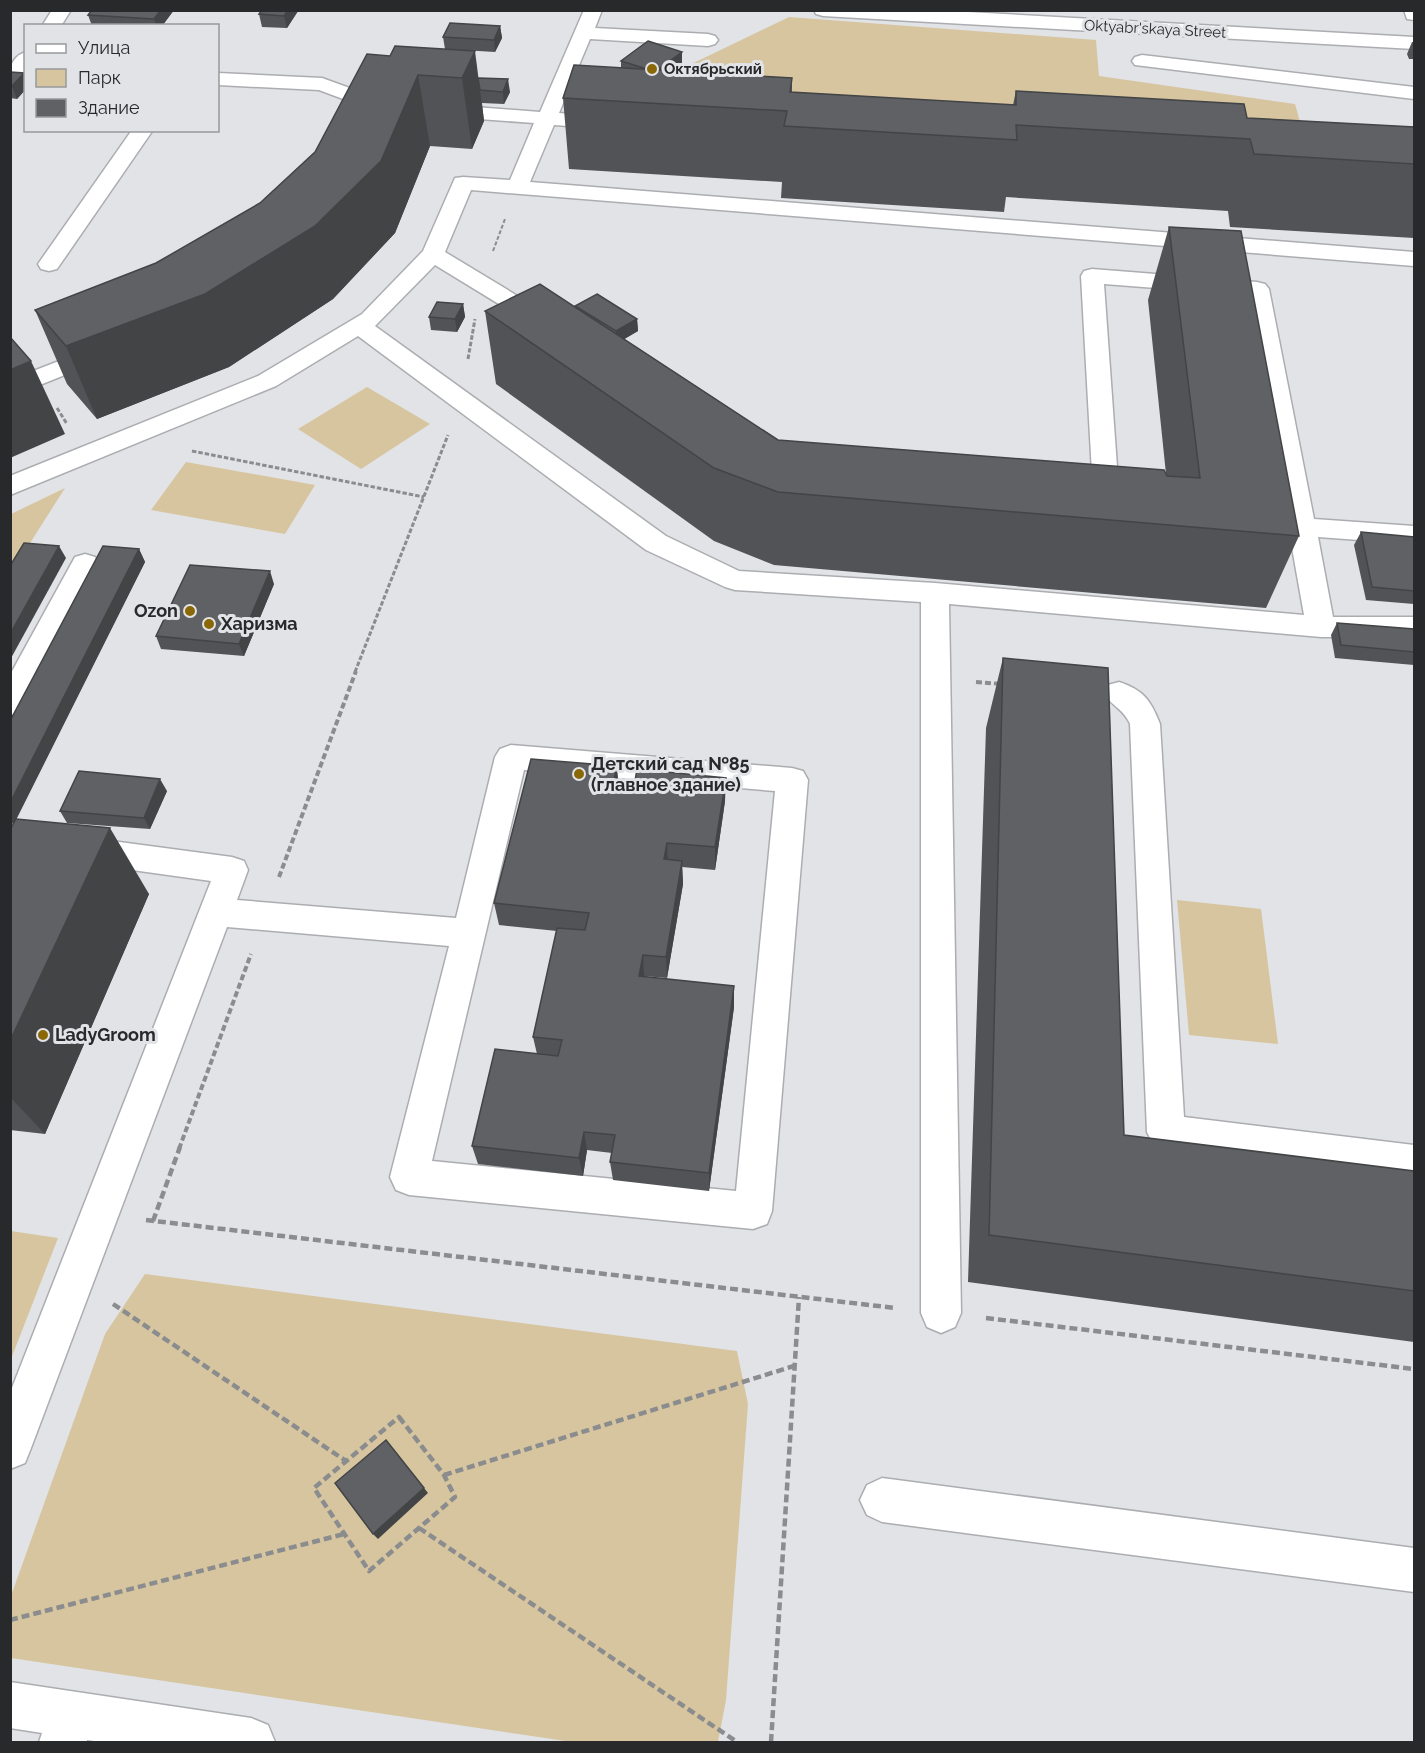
<svg xmlns="http://www.w3.org/2000/svg" width="1425" height="1753" font-family="Raleway,sans-serif">
  <style>
    .green { fill: #d7c5a0 }
    .lines { fill: none; stroke-linecap: round; stroke-linejoin: round }
    .minor-casing { stroke: #acadb1; stroke-width: 3 }
    .path-far3 { stroke: #8a8c8e; stroke-width: 2; stroke-dasharray: 4 2; stroke-linecap: butt }
    .path-far2 { stroke: #8a8c8e; stroke-width: 3; stroke-dasharray: 4.5 2; stroke-linecap: butt }
    .path-far1 { stroke: #8a8c8e; stroke-width: 4; stroke-dasharray: 6 3; stroke-linecap: butt }
    .path { stroke: #8a8c8e; stroke-width: 4.5; stroke-dasharray: 8 4; stroke-linecap: butt }
    .minor { fill: #fff; fill-rule: evenodd }
    .wall { fill: #525356 }
    .shaded-wall { fill: #424446 }
    .building { fill: #5f6164; stroke: #424446; stroke-width: 1.5 }
    .poi-dot { fill: #8b6807; stroke: #e1e3e7; stroke-width: 2 }
    .labels { text-anchor: middle; stroke-width: 6; stroke-linejoin: round; paint-order: stroke }
    .far-street-label { font-size: 15px; fill: #28292a; stroke: #e1e3e7 }
    .far-poi-label { font-size: 15px; font-weight: bold; fill: #28292a; stroke: #e1e3e7; text-anchor: start }
    .poi-label { font-size: 18px; font-weight: bold; fill: #28292a; stroke: #e1e3e7; text-anchor: start }
  </style>
  <rect width="100%" height="100%" fill="#e1e3e7"/>
  <g class="green">
    <path d="M789,17l307,23 3,36 196,28 16,56 -737,-46 103,-43z"/>
    <path d="M367,387l63,37 -69,45 -63,-40z"/>
    <path d="M186,462l129,23 -30,49 -134,-24z"/>
    <path d="M65,488l-54,85v-59z"/>
    <path d="M1177,900l84,9 17,135 -89,-9z"/>
    <path d="M11,1231l47,7 -47,121 -1,-128z"/>
    <path d="M145,1274l592,77 11,53 -22,296 -8,42h-146l-561,-84 1,-65 93,-259z"/>
  </g>
  <g class="lines">
    <g class="minor-casing">
      <g id="minor">
        <path d="M52,10h19l-10,16h-19z"/>
        <path d="M584,10h18l-7,18 113,6 7,2 3,4 -3,4 -7,2 -118,-7 -31,74 51,4 7,2 3,4 -3,4 -7,2 -56,-4 -24,57 884,70v14l-943,-76 -26,62 109,66 4,5 -4,5 -8,2 -8,-2 -103,-63 -60,61 291,210 73,35 196,12 369,32 -57,-320 -143,-11 16,225 -4,6 -9,3 -9,-3 -4,-6 -13,-233 3,-5 8,-2 165,13 8,2 4,5 45,230 100,7v18l-96,-7 15,80h81v20h-93l-372,-33 12,709 -6,14 -14,6 -14,-6 -6,-14v-711l-186,-12 -10,-3 -79,-37 -288,-214 -82,50 -266,109v-19l248,-100 104,-62 61,-63 32,-73 8,-1 47,3 24,-57 -97,-7 -7,-2 -3,-4 3,-4 7,-2 103,8z"/>
        <path d="M814,10h118l482,27v12l-591,-33 -7,-2z"/>
        <path d="M1404,10h10v10l-7,-1z"/>
        <path d="M26,52v24l-16,-2c0,-10 5,-19 16,-22z"/>
        <path d="M1142,55l272,32v12l-279,-34 -3,-4 3,-4z"/>
        <path d="M218,73l104,5 58,21 16,3 3,4 -3,4 -7,2 -19,-3 -51,-19 -101,-5z"/>
        <path d="M132,130h21l-96,139 -8,2 -8,-2 -3,-5z"/>
        <path d="M103,344l9,2 3,5 -3,5 -102,41v-17z"/>
        <path d="M85,554l10,3 4,7 -78,148 -11,3v-40l65,-118z"/>
        <path d="M1119,682c25,8 32,19 41,42l24,393 230,28v36l-248,-32 -13,-5 -6,-12 -17,-408c-6,-15 -19,-18 -26,-31l4,-8z"/>
        <path d="M511,745l281,23 11,3 5,9 -36,431 -5,13 -14,5 -344,-34 -13,-5 -6,-13 59,-231 -222,-19 -196,521 -6,15 -15,6v-76l201,-512 -129,-18 -12,-4 -4,-9 4,-9 12,-4 150,20 12,4 4,9 -11,30 219,18 39,-161 5,-8zM524,770l251,21 -39,400 -304,-30z"/>
        <path d="M882,1478l532,70v44l-532,-70 -15,-7 -7,-15 7,-15z"/>
        <path d="M10,1682l241,36 17,7 7,17h-174l-14,-2v2h-48l3,-9 -32,-5z"/>
      </g>
    </g>
    <path class="path-far3" d="M493,251l12,-32"/>
    <g class="path-far2">
      <path d="M468,359l7,-40"/>
      <path d="M57,408l10,16"/>
      <path d="M192,451l232,46"/>
      <path d="M355,672l93,-237"/>
    </g>
    <g class="path-far1">
      <path d="M976,682l26,2"/>
      <path d="M279,877l77,-206"/>
      <path d="M179,1149l72,-195"/>
    </g>
    <g class="path">
      <path d="M146,1220l749,88"/>
      <path d="M153,1221l27,-74"/>
      <path d="M113,1304l233,157"/>
      <path d="M986,1318l428,51"/>
      <path d="M399,1417l45,58 11,22 -86,74 -55,-83z"/>
      <path d="M444,1475l350,-109"/>
      <path d="M419,1528l318,214"/>
      <path d="M10,1620l334,-86"/>
      <path d="M771,1742l28,-445"/>
    </g>
    <use href="#minor" class="minor"/>
  </g>
  <g class="wall">
    <path d="M174,10l-12,16h-70l-4,-11z"/>
    <path d="M298,11l-11,17 -25,-1 -3,-13z"/>
    <path d="M500,26l2,12 -7,14 -50,-3 -2,-12z"/>
    <path d="M1412,42h2v17h-5l-2,-5z"/>
    <path d="M682,52v12l-9,7 119,7v14l221,13 3,-14 231,27 167,9v111l-184,-11 -2,-16 -222,-14 -2,15 -223,-14 1,-16 -213,-13 -6,-71 58,-30v-7z"/>
    <path d="M367,54l111,24 32,14 -6,12 -22,-1 2,18 -12,28 -42,-3 -35,87 -62,66 -104,68 -132,52 -30,-35 -32,-74 121,-47 104,-60 55,-51z"/>
    <path d="M10,72l14,1 2,4v12l-9,10 -7,-1z"/>
    <path d="M1169,227l130,309 -33,72 -492,-43 -60,-24 -218,-157 -11,-73 90,-3v-2l62,13 1,12 -14,8 154,101 388,34 -18,-174z"/>
    <path d="M463,304l2,13 -8,15 -26,-2 -2,-13z"/>
    <path d="M1361,532l53,5v67l-48,-4 -12,-55z"/>
    <path d="M139,549l6,13 -129,257 133,75 -104,240 -35,-4v-300l4,-6 -4,-1v-102z"/>
    <path d="M274,584l-30,72 -83,-7 -5,-13z"/>
    <path d="M1337,623l77,6v36l-79,-7 -4,-23z"/>
    <path d="M1003,658l121,477 290,36v171l-446,-60 18,-554z"/>
    <path d="M619,786l106,15 -10,69 -33,-3 1,17 -16,94 -23,-2v1l90,9v21l-25,184 -96,-11 -3,-18 2,-9 -25,-3 -4,26 -105,-12 -6,-18 65,-92 -4,-17 24,-106 -58,-6 -5,-22z"/>
    <path d="M167,791l-17,38 -83,-6 -7,-12z"/>
  </g>
  <g class="shaded-wall">
    <path d="M161,10h13l-12,16h-6l-2,-7z"/>
    <path d="M288,10h10v1l-11,17 -3,-12z"/>
    <path d="M500,26l2,12 -7,14 -1,-12z"/>
    <path d="M475,51l9,70 -12,28 -10,-71z"/>
    <path d="M682,52v12l-27,20v-12z"/>
    <path d="M24,73l2,4v12l-9,10 -5,-13z"/>
    <path d="M418,75l12,71 -35,87 -62,66 -104,68 -132,52 -31,-73 139,-52z"/>
    <path d="M508,79l2,13 -6,12 -1,-12z"/>
    <path d="M463,304l2,13 -8,15 -2,-13z"/>
    <path d="M637,319l1,12 -22,13v-13z"/>
    <path d="M31,361l34,73 -55,24v-88z"/>
    <path d="M59,546l7,12 -56,102v-26z"/>
    <path d="M139,549l6,13 -131,262 -4,-5v-16z"/>
    <path d="M270,571l4,13 -30,72 -5,-12z"/>
    <path d="M617,766l2,24 -6,-5z"/>
    <path d="M726,778l-1,23 -10,69v-23z"/>
    <path d="M160,779l7,12 -17,38 -6,-11z"/>
    <path d="M110,828l39,66 -104,240 -35,-37v-56z"/>
    <path d="M667,843l1,22 -4,-6z"/>
    <path d="M682,861l1,23 -16,94 -1,-21z"/>
    <path d="M643,955l1,21 -3,21 -2,-21z"/>
    <path d="M734,986v21l-25,184v-18z"/>
    <path d="M584,1132l3,18 -4,26 -4,-18z"/>
    <path d="M386,1440l42,53 -50,46 -5,-5z"/>
  </g>
  <g class="building">
    <path d="M92,10h69l-7,9 -66,-4z"/>
    <path d="M262,10h26l-4,6 -25,-2z"/>
    <path d="M450,23l50,3 -6,14 -51,-3z"/>
    <path d="M648,41l34,11 -25,18 -10,-1 -26,-8z"/>
    <path d="M395,46l80,5 -13,27 -44,-3 -37,86 -66,65 -110,68 -139,52 -31,-36 121,-47 104,-60 55,-51 52,-98 23,2z"/>
    <path d="M574,65l218,13 -2,14 226,13v-14l228,13 3,14 167,9v37l-160,-10 -4,-15 -234,-14 1,15 -233,-14 3,-15 -224,-13z"/>
    <path d="M10,72l14,1 -12,13h-2z"/>
    <path d="M478,78l30,1 -5,13 -23,-2z"/>
    <path d="M1169,227l72,4 58,305 -521,-44 -64,-24 -229,-157 55,-27 238,156 386,30 3,6 33,2z"/>
    <path d="M597,294l40,25 -21,12 -41,-25z"/>
    <path d="M437,302l26,2 -8,15 -26,-2z"/>
    <path d="M10,337l21,24 -21,9z"/>
    <path d="M1361,532l53,5v54l-42,-4z"/>
    <path d="M24,543l35,3 -49,88v-68z"/>
    <path d="M103,546l36,3 -129,254v-82z"/>
    <path d="M190,565l80,6 -31,73 -83,-8z"/>
    <path d="M1337,623l77,6v23l-73,-7z"/>
    <path d="M1003,658l105,10 16,467 290,36v120l-425,-56z"/>
    <path d="M531,759l86,7 -4,19 21,2 3,-18 89,9 -11,69 -48,-4 -3,16 18,2 -16,96 -23,-2 -4,21 95,10 -25,187 -99,-11 5,-27 -31,-3 -5,26 -107,-12 23,-97 63,7 4,-16 -29,-3 24,-109 28,2 4,-17 -95,-10z"/>
    <path d="M79,771l81,8 -16,39 -84,-7z"/>
    <path d="M16,819l94,9 -100,213v-211z"/>
    <path d="M386,1440l38,48 -51,46 -38,-51z"/>
  </g>
  <g class="poi-dot">
    <circle cx="652" cy="69" r="6"/>
    <circle cx="190" cy="611" r="6"/>
    <circle cx="209" cy="624" r="6"/>
    <circle cx="579" cy="774" r="6"/>
    <circle cx="43" cy="1035" r="6"/>
  </g>
  <g class="labels">
    <g class="far-street-label">
      <text transform="translate(1155 29) rotate(3)" y="5">Oktyabr'skaya Street</text>
    </g>
    <g class="far-poi-label">
      <text x="664" y="74">Октябрьский</text>
    </g>
    <g class="poi-label">
      <text x="178" y="617" text-anchor="end">Ozon</text>
      <text x="221" y="630">Харизма</text>
      <text x="591" y="770">Детский сад №85<tspan x="591" dy="21">(главное здание)</tspan></text>
      <text x="55" y="1041">LadyGroom</text>
    </g>
  </g>
  <rect width="1425" height="1753" fill="none" stroke="#28292a" stroke-width="24"/>
  <rect x="24" y="24" width="195" height="108" fill="#e1e3e7" stroke="#97999b" stroke-width="1.5"/>
  <rect x="36" y="44" width="30" height="9" fill="#ffffff" stroke="#97999b" stroke-width="1.5"/>
  <text x="78" y="54" font-size="18" fill="#28292a">Улица</text>
  <rect x="36" y="69" width="30" height="18" fill="#d7c5a0" stroke="#97999b" stroke-width="1.5"/>
  <text x="78" y="84" font-size="18" fill="#28292a">Парк</text>
  <rect x="36" y="99" width="30" height="18" fill="#5f6164" stroke="#97999b" stroke-width="1.5"/>
  <text x="78" y="114" font-size="18" fill="#28292a">Здание</text>
</svg>
